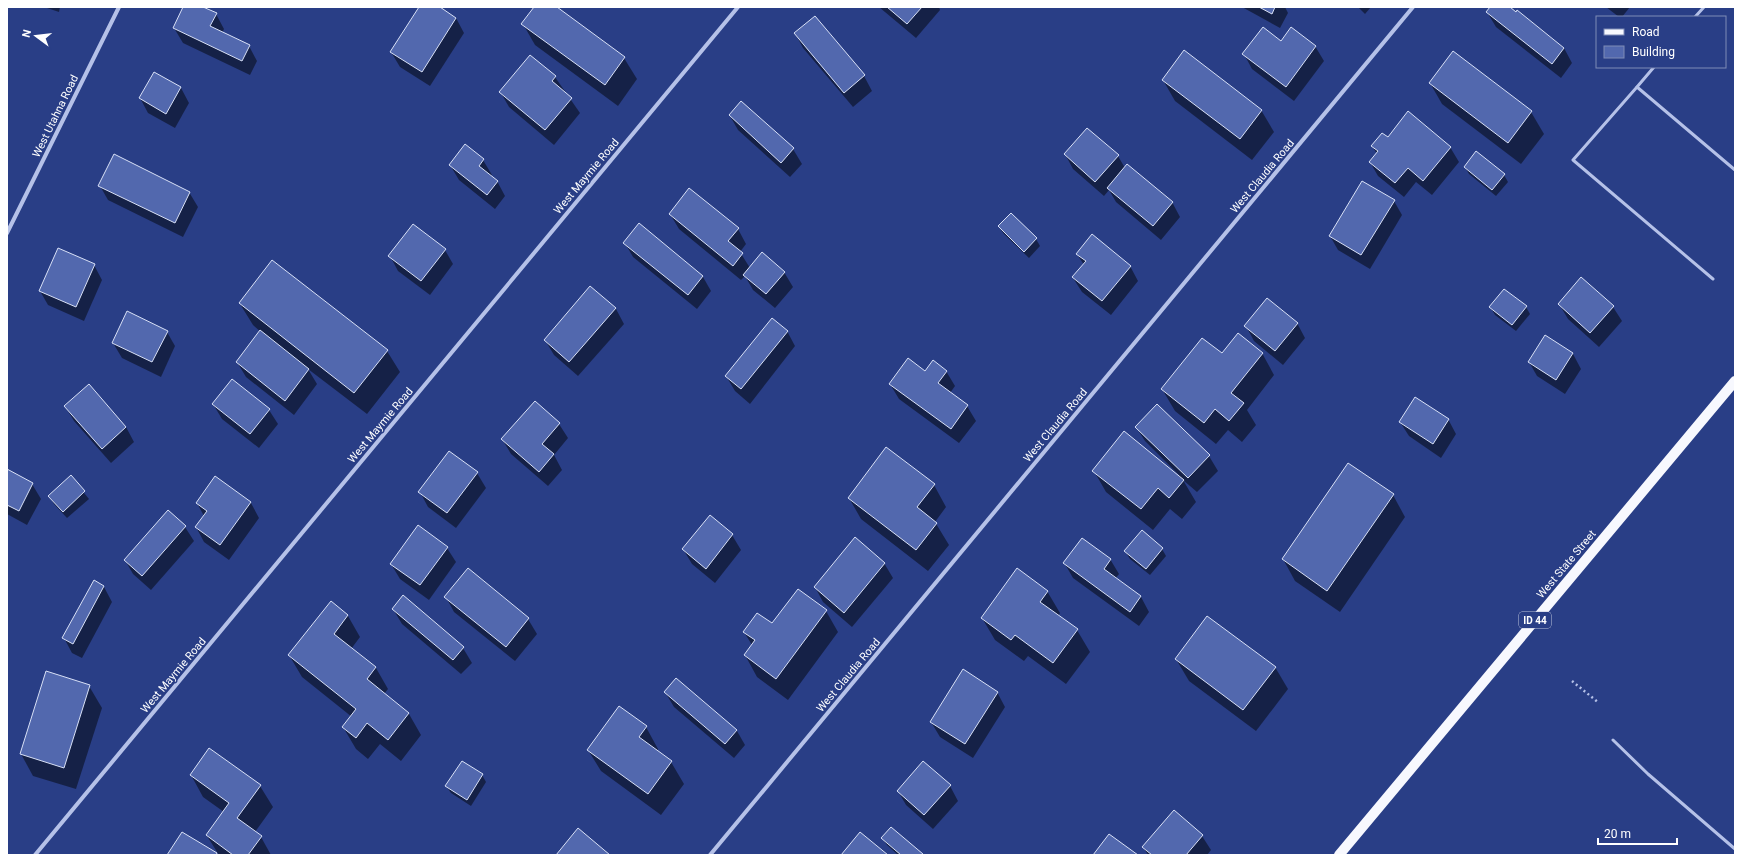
<svg xmlns="http://www.w3.org/2000/svg" width="1742" height="862" font-family="Roboto,sans-serif">
  <style>
    .shadow { fill: #0007 }
    .building { fill: #5268ae; stroke: #d8e0f6 }
    .lines { fill: none; stroke-linecap: round; stroke-linejoin: round }
    .path { stroke: #b5c1e8; stroke-width: 2.5; stroke-dasharray: 2 3; stroke-linecap: butt }
    .service { stroke: #b5c1e8; stroke-width: 3 }
    .minor { stroke: #b5c1e8; stroke-width: 4 }
    .primary { stroke: #f7f8fe; stroke-width: 10 }
    .labels { text-anchor: middle; stroke-width: 3; stroke-linejoin: round; paint-order: stroke }
    .shield { fill: #293e86; stroke: #bfc5db; stroke-width: 1 }
    .shield-label { font-size: 10px; font-weight: bold; fill: #fff }
    .street-label { font-size: 11px; fill: #fff; stroke: #293e86 }
  </style>
  <rect width="100%" height="100%" fill="#293e86"/>
  <g class="shadow">
    <path d="M44,7h16l-1,5z"/>
    <path d="M184,7h17l15,7 8,15 -2,4 27,13 8,15 -7,14 -67,-32 -9,-15z"/>
    <path d="M420,7h18l18,11 8,15 -34,53 -30,-19 -9,-15z"/>
    <path d="M535,7h20l69,51 13,21 -19,27 -83,-61 -12,-21z"/>
    <path d="M879,7h60l1,3 -24,28z"/>
    <path d="M1242,7h43l3,6 -8,15z"/>
    <path d="M1358,7h13l-6,7z"/>
    <path d="M1491,7h18l55,41 8,15 -11,15 -65,-51 -9,-15z"/>
    <path d="M1606,7h24l-8,10h-3z"/>
    <path d="M815,17l49,59 8,15 -19,16 -50,-59 -8,-15z"/>
    <path d="M1281,42l34,4 9,15 -30,40 -42,-32 -8,-15z"/>
    <path d="M154,73l27,15 8,15 -14,25 -27,-15 -8,-15z"/>
    <path d="M555,77l25,36 -26,32 -45,-38 -8,-14z"/>
    <path d="M1163,80l98,30 13,22 -22,28 -77,-59z"/>
    <path d="M1430,83l101,29 13,22 -23,30 -79,-60z"/>
    <path d="M741,103l52,46 9,15 -12,13 -52,-47 -8,-14z"/>
    <path d="M1388,139l62,8 9,15 -27,33 -16,-13 -12,15 -26,-21 -8,-14 7,-8 -5,-8z"/>
    <path d="M466,145l17,15 9,15 -2,1 7,5 8,15 -10,13 -36,-29 -9,-15z"/>
    <path d="M1065,154l53,2 7,12 47,34 8,15 -19,23 -45,-38 -7,-12 -5,6 -31,-27z"/>
    <path d="M1465,167l39,8 4,7 -12,14 -27,-22z"/>
    <path d="M100,186l89,6 9,15 -15,30 -75,-37z"/>
    <path d="M1394,201l8,14 -32,54 -32,-19 -8,-14z"/>
    <path d="M670,214l68,15 8,15 -6,8 10,16 34,4 9,15 -18,21 -22,-18 -8,-14 -4,4 -62,-51z"/>
    <path d="M639,225l64,52 8,14 -14,18 -64,-52 -8,-14z"/>
    <path d="M999,227l37,12 4,7 -11,12 -25,-24z"/>
    <path d="M445,250l8,14 -23,31 -32,-24 -8,-15z"/>
    <path d="M1077,254l53,12 8,15 -27,34 -29,-23 -9,-14 11,-13z"/>
    <path d="M94,265l8,15 -18,41 -36,-16 -8,-14z"/>
    <path d="M590,287l26,22 8,15 -46,52 -24,-21 -9,-15z"/>
    <path d="M240,304l147,47 13,21 -33,42 -59,-45 9,15 -23,31 -48,-38 -9,-15 24,-30 -8,-7z"/>
    <path d="M1559,304l54,3 9,14 -23,26 -31,-28z"/>
    <path d="M1526,307l4,7 -14,17 -21,-16 -4,-7z"/>
    <path d="M1297,323l8,15 -22,27 -29,-24 -8,-15z"/>
    <path d="M787,331l8,15 -45,58 -15,-13 -9,-15z"/>
    <path d="M167,332l8,14 -14,31 -39,-19 -9,-15z"/>
    <path d="M1545,336l28,18 8,15 -16,25 -28,-18 -8,-14z"/>
    <path d="M1262,353l12,22 -27,35 9,15 -14,17 -14,-12 -12,14 -41,-33 -13,-22 60,-34z"/>
    <path d="M946,371l9,15 -5,7 17,13 9,15 -17,22 -60,-44 -9,-15 36,-12z"/>
    <path d="M213,404l56,6 9,14 -19,24 -37,-29z"/>
    <path d="M1157,405l52,51 9,15 -21,21 -14,-12 13,22 -14,17 -12,-10 -17,21 -47,-38 -12,-21 84,5 1,-1 -34,-34 -9,-14z"/>
    <path d="M65,406l61,21 8,15 -23,21 -37,-42z"/>
    <path d="M1448,419l8,15 -15,24 -32,-22 -9,-14z"/>
    <path d="M559,424l9,14 -14,17 8,15 -14,16 -37,-32 -9,-15z"/>
    <path d="M7,471l25,13 9,15 -14,26 -20,-11z"/>
    <path d="M477,473l9,15 -30,40 -28,-21 -8,-15z"/>
    <path d="M71,477l18,22 -22,19 -13,-14 -4,-7z"/>
    <path d="M215,477l36,26 8,15 -30,42 -25,-18 -8,-15 8,-11 -7,-13z"/>
    <path d="M934,485l12,22 -11,15 14,23 -21,26 -67,-52 -12,-21z"/>
    <path d="M1393,495l12,22 -65,95 -45,-31 -12,-22z"/>
    <path d="M710,516l22,19 9,15 -26,33 -23,-19 -9,-15z"/>
    <path d="M185,527l9,14 -43,49 -18,-16 -8,-14z"/>
    <path d="M447,548l9,14 -27,38 -29,-21 -9,-15z"/>
    <path d="M1162,549l4,7 -16,19 -20,-16 -5,-8z"/>
    <path d="M1110,559l9,15 -4,5 26,18 8,15 -10,14 -66,-48 -8,-14z"/>
    <path d="M884,563l9,15 -41,49 -29,-25 -8,-15z"/>
    <path d="M468,570l60,49 9,15 -22,27 -61,-49 -8,-15z"/>
    <path d="M94,582l10,5 8,15 -30,56 -10,-5 -8,-15z"/>
    <path d="M1047,591l13,22 -2,3 19,14 13,22 -24,32 -38,-28 -4,5 -29,-21 -13,-22z"/>
    <path d="M331,602l17,14 12,21 -9,12 25,19 12,21 -4,5 25,20 12,21 -20,26 -21,-17 -12,15 -12,-10 -13,-22 9,-10 -50,-40 -13,-22z"/>
    <path d="M393,609l70,39 9,15 -11,11 -59,-50z"/>
    <path d="M826,611l12,21 -50,68 -31,-23 -12,-22 7,-10 -8,-13z"/>
    <path d="M1176,659l99,8 13,22 -32,42 -67,-50z"/>
    <path d="M676,679l61,52 8,14 -11,13 -60,-51 -9,-15z"/>
    <path d="M89,686l13,22 -26,81 -43,-13 -12,-22z"/>
    <path d="M997,692l8,15 -32,51 -33,-21 -9,-15z"/>
    <path d="M646,727l12,22 -1,2 14,11 13,22 -23,31 -60,-44 -13,-21z"/>
    <path d="M191,775l69,11 13,21 -18,25 6,5 10,18h-52l-12,-19 17,-24 -21,-15z"/>
    <path d="M482,775l4,7 -15,24 -20,-13 -5,-7z"/>
    <path d="M950,786l8,15 -25,28 -27,-24 -8,-14z"/>
    <path d="M891,828l31,27h-24l-11,-10 -5,-7z"/>
    <path d="M1202,836l9,14 -4,5h-59l-5,-8z"/>
  </g>
  <g class="building">
    <path d="M183,7h20l14,6 -7,13 40,19 -8,16 -69,-33z"/>
    <path d="M419,7h21l16,11 -34,54 -32,-20z"/>
    <path d="M534,7h23l68,50 -20,28 -84,-61z"/>
    <path d="M887,7h35l-15,17z"/>
    <path d="M1259,7h16l-3,7z"/>
    <path d="M1490,7h20l6,5 1,-2 47,38 -12,16 -66,-52z"/>
    <path d="M815,16l50,59 -21,18 -50,-60z"/>
    <path d="M1263,27l18,14 10,-14 25,19 -30,41 -44,-33z"/>
    <path d="M1184,50l78,60 -22,29 -78,-59z"/>
    <path d="M1453,51l79,60 -24,32 -79,-60z"/>
    <path d="M530,55l26,21 -4,5 20,17 -27,32 -46,-38z"/>
    <path d="M154,72l27,15 -15,27 -27,-16z"/>
    <path d="M741,101l53,47 -13,15 -52,-48z"/>
    <path d="M1408,111l43,36 -28,34 -15,-13 -13,15 -26,-21 9,-11 -7,-5 11,-13 6,4z"/>
    <path d="M1087,128l32,27 -24,27 -31,-28z"/>
    <path d="M465,144l19,15 -5,7 19,15 -11,14 -38,-30z"/>
    <path d="M1476,151l29,23 -13,16 -28,-23z"/>
    <path d="M114,154l76,38 -15,31 -77,-37z"/>
    <path d="M1127,164l46,38 -20,24 -46,-38z"/>
    <path d="M1362,181l33,19 -34,55 -32,-19z"/>
    <path d="M689,188l50,40 -11,13 15,12 -10,13 -64,-52z"/>
    <path d="M1011,213l26,25 -13,14 -26,-26z"/>
    <path d="M639,223l64,53 -15,19 -65,-52z"/>
    <path d="M413,224l33,25 -25,32 -33,-25z"/>
    <path d="M1092,234l39,32 -29,35 -30,-24 14,-16 -10,-7z"/>
    <path d="M58,248l37,16 -19,43 -37,-16z"/>
    <path d="M762,252l23,20 -19,22 -23,-19z"/>
    <path d="M272,260l116,90 -34,43 -115,-90z"/>
    <path d="M1581,277l33,29 -24,27 -32,-29z"/>
    <path d="M590,286l26,22 -47,54 -25,-22z"/>
    <path d="M1504,289l23,17 -15,19 -23,-18z"/>
    <path d="M1267,298l31,25 -23,28 -31,-25z"/>
    <path d="M127,311l41,20 -16,31 -40,-19z"/>
    <path d="M772,318l16,13 -47,58 -16,-13z"/>
    <path d="M260,330l49,39 -24,32 -49,-39z"/>
    <path d="M1238,333l25,20 -32,40 13,10 -15,18 -14,-12 -11,14 -43,-34 41,-51 20,15z"/>
    <path d="M1545,335l28,18 -17,27 -28,-18z"/>
    <path d="M908,358l17,13 8,-11 14,11 -9,12 30,22 -17,24 -62,-45z"/>
    <path d="M232,379l38,30 -20,25 -38,-30z"/>
    <path d="M89,384l37,43 -24,22 -38,-43z"/>
    <path d="M1415,397l34,22 -16,25 -34,-22z"/>
    <path d="M535,401l25,22 -18,21 12,10 -15,18 -38,-33z"/>
    <path d="M1157,404l53,51 -22,23 -53,-51z"/>
    <path d="M1124,431l60,49 -15,18 -11,-10 -17,21 -49,-38z"/>
    <path d="M886,447l49,37 -18,23 20,16 -21,27 -68,-52z"/>
    <path d="M449,451l29,21 -31,41 -29,-21z"/>
    <path d="M1348,463l46,31 -67,97 -45,-32z"/>
    <path d="M7,469l26,14 -14,28 -12,-6z"/>
    <path d="M71,475l14,16 -22,21 -15,-16z"/>
    <path d="M215,476l36,26 -31,43 -25,-18 12,-16 -11,-8z"/>
    <path d="M168,510l18,16 -44,50 -18,-16z"/>
    <path d="M710,515l23,19 -27,35 -24,-20z"/>
    <path d="M418,525l30,22 -28,38 -30,-21z"/>
    <path d="M1142,530l21,18 -17,21 -22,-18z"/>
    <path d="M855,537l30,26 -41,50 -30,-26z"/>
    <path d="M1082,538l29,21 -7,10 37,27 -11,16 -67,-49z"/>
    <path d="M468,568l61,50 -23,29 -62,-50z"/>
    <path d="M1017,568l31,23 -8,11 38,27 -25,34 -38,-28 -4,5 -30,-22z"/>
    <path d="M94,580l10,6 -31,58 -11,-6z"/>
    <path d="M798,589l29,21 -51,69 -32,-24 11,-15 -12,-8 14,-19 15,10z"/>
    <path d="M403,595l61,52 -11,13 -61,-51z"/>
    <path d="M331,601l17,14 -14,19 42,33 -9,12 42,34 -21,27 -21,-17 -11,15 -14,-11 14,-18 -68,-54z"/>
    <path d="M1207,616l69,51 -33,43 -68,-51z"/>
    <path d="M963,669l35,23 -33,52 -35,-22z"/>
    <path d="M46,671l44,14 -26,83 -44,-14z"/>
    <path d="M676,678l61,52 -12,14 -61,-52z"/>
    <path d="M619,706l28,20 -8,11 33,24 -24,33 -61,-44z"/>
    <path d="M209,748l52,37 -24,33 25,18 -14,19h-15l-27,-20 23,-32 -39,-28z"/>
    <path d="M462,761l21,13 -16,26 -22,-14z"/>
    <path d="M923,761l28,24 -27,30 -27,-24z"/>
    <path d="M1174,810l29,25 -17,20h-34l-10,-8z"/>
    <path d="M891,827l32,27 -1,1h-21l-20,-17z"/>
    <path d="M578,828l32,27h-54z"/>
    <path d="M182,832l35,21 -1,2h-49z"/>
    <path d="M860,832l28,23h-47z"/>
    <path d="M1109,834l29,21h-45z"/>
  </g>
  <g class="lines">
    <path class="path" d="M1572,681l27,22"/>
    <g class="service">
      <path d="M1695,17l9,-10"/>
      <path d="M1654,67l-17,20 98,83"/>
      <path d="M1637,87l-64,73 140,119"/>
      <path d="M1613,740l35,34 87,75"/>
    </g>
    <g class="minor">
      <path d="M7,233l112,-226"/>
      <path d="M35,855l703,-848"/>
      <path d="M710,855l703,-848"/>
    </g>
    <path class="primary" d="M1339,855l396,-474"/>
  </g>
  <g class="labels">
    <rect class="shield" x="1519" y="612" width="32" height="16" rx="3"/>
    <g class="shield-label">
      <text x="1535" y="624">ID 44</text>
    </g>
    <g class="street-label">
      <text transform="translate(55 116) rotate(-64)" y="4">West Utahna Road</text>
      <text transform="translate(586 176) rotate(-50)" y="4">West Maymie Road</text>
      <text transform="translate(1262 176) rotate(-50)" y="4">West Claudia Road</text>
      <text transform="translate(380 425) rotate(-50)" y="4">West Maymie Road</text>
      <text transform="translate(1055 425) rotate(-50)" y="4">West Claudia Road</text>
      <text transform="translate(1566 564) rotate(-50)" y="4">West State Street</text>
      <text transform="translate(173 675) rotate(-50)" y="4">West Maymie Road</text>
      <text transform="translate(848 675) rotate(-50)" y="4">West Claudia Road</text>
    </g>
  </g>
  <rect width="1742" height="862" fill="none" stroke="#ffffff" stroke-width="16"/>
  <rect x="1596" y="16" width="130" height="52" fill="#293e86" stroke="#7f8bb6"/>
  <rect x="1604" y="29" width="20" height="6" fill="#f7f8fe" stroke="#7f8bb6"/>
  <text x="1632" y="36" font-size="12" fill="#ffffff">Road</text>
  <rect x="1604" y="46" width="20" height="12" fill="#5268ae" stroke="#7f8bb6"/>
  <text x="1632" y="56" font-size="12" fill="#ffffff">Building</text>
  <g transform="translate(36 36) rotate(285)" stroke="#293e86" stroke-width="3" paint-order="stroke">
  <path d="M0-3L7 15L0 10L-7 15Z" fill="#ffffff"/>
  <text y="-6" font-size="11" font-weight="bold" text-anchor="middle" fill="#ffffff">N</text>
  </g>
  <path d="M1598 838v6h79v-6" fill="none" stroke="#ffffff" stroke-width="2"/>
  <text x="1604" y="838" font-size="12" fill="#ffffff" stroke="#293e86" stroke-width="3" paint-order="stroke">20 m</text>
</svg>
